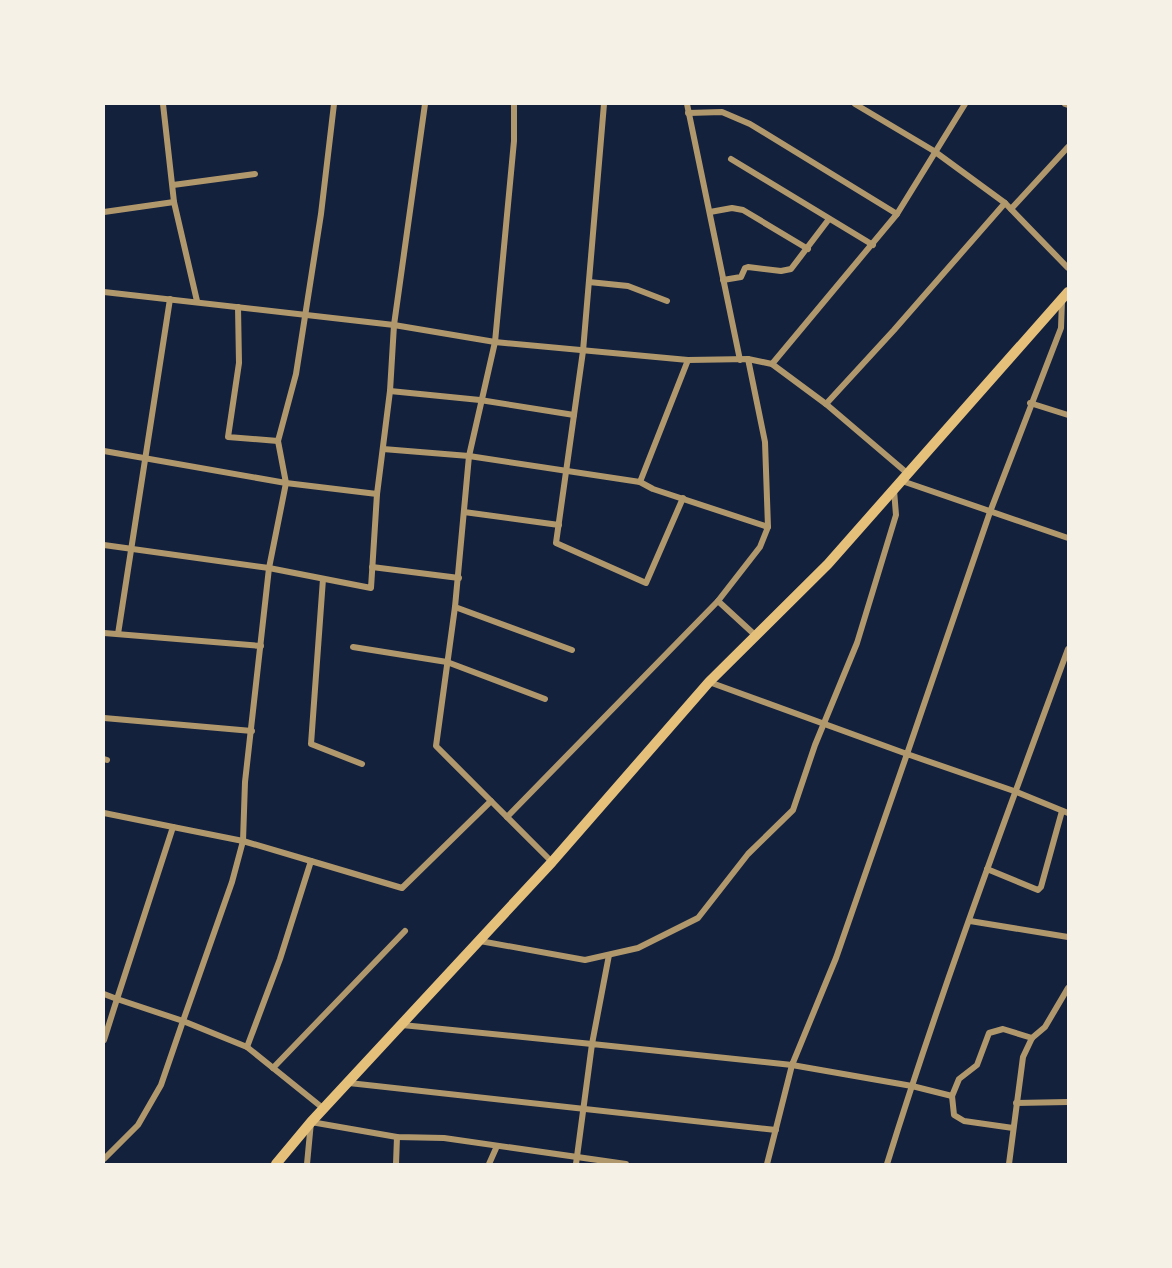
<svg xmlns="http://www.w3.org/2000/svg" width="1172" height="1268" font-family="Helvetica,sans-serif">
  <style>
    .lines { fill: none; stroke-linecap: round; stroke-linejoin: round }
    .minor { stroke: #b1986c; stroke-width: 6 }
    .primary { stroke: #e5c07b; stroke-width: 10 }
  </style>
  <rect width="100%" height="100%" fill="#14213d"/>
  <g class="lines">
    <g class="minor">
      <path d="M163,104l11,98 23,99"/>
      <path d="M604,104l-21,247 -27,192 90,40 37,-85"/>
      <path d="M687,104l53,256"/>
      <path d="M855,104l79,47 71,52 63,65"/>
      <path d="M1065,104l3,1"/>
      <path d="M688,113l34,-1 28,12 147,90"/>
      <path d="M731,159l142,86"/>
      <path d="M173,185l82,-11"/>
      <path d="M1011,209l57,-62"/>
      <path d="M104,212l70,-10"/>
      <path d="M710,212l22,-4 11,2 65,39"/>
      <path d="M723,280l18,-3 4,-9 3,-1 33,4 10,-2 38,-50"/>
      <path d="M589,282l39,4 39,15"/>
      <path d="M104,292l290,33 101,17 193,18 60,-1 24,5 54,40 81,69"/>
      <path d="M238,307l1,56 -11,74 50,4 18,-67 25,-160 13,-110"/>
      <path d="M748,359l17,83 3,85 -8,20 -42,54 37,34"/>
      <path d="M772,364l125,-150 68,-110"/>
      <path d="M390,391l90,9 94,15"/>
      <path d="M1030,403l38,12"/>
      <path d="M826,404l68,-74 111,-127"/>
      <path d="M278,441l8,42 -17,85 -24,214 -2,59 -11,41 -49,139 64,26 77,62"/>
      <path d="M383,449l86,7 171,26 13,7 115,38"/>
      <path d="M104,451l182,32 91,11 13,-103 4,-66 31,-221"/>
      <path d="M902,481l166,57"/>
      <path d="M640,482l48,-122"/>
      <path d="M464,512l95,13"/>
      <path d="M104,545l165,23 102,20 6,-94"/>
      <path d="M372,567l87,11"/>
      <path d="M323,579l-12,165 51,20"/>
      <path d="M455,607l117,43"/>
      <path d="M104,633l157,13"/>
      <path d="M118,634l52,-335"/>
      <path d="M353,647l94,15 98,37"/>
      <path d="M709,682l198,72 83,-242 71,-184 1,-28"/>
      <path d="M104,718l148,13"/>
      <path d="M104,759l3,1"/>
      <path d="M491,801l-55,-55 19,-139 14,-151 26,-114 19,-201v-37"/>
      <path d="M104,813l69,14 -56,172 66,22 -22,64 -23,40 -34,34"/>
      <path d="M507,817l211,-216"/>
      <path d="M173,827l70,14 68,20"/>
      <path d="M987,869l51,21 3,-3 21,-76"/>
      <path d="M970,921l98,16"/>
      <path d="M480,941l105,19 53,-12 60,-30 50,-64 45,-44 22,-65 42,-102 39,-128 -2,-25"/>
      <path d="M104,994l13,5 -13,41"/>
      <path d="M402,1025l190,19 17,-89"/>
      <path d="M247,1047l33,-88 31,-98 91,27 89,-87 61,61"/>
      <path d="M273,1068l132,-137"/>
      <path d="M349,1083l427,47"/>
      <path d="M952,1096l2,19 10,6 49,7"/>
      <path d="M1016,1103l52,-1"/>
      <path d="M307,1164l4,-42 86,15 47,1 182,26"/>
      <path d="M396,1164l1,-27"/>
      <path d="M489,1164l8,-18"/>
      <path d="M576,1164l16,-120 200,21 44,-107 71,-204 107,37 54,22"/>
      <path d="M767,1164l25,-99 120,21 40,10 7,-17 18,-14 12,-32 14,-4 29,9"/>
      <path d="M887,1164c54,-174 118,-344 181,-515"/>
      <path d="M1009,1164l14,-107 9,-19 13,-11 23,-39"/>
    </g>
    <path class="primary" d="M276,1164l35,-42 241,-260 157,-180 119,-118 240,-272"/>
  </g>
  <rect width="1172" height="1268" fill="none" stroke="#f6f1e7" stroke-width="210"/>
</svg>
